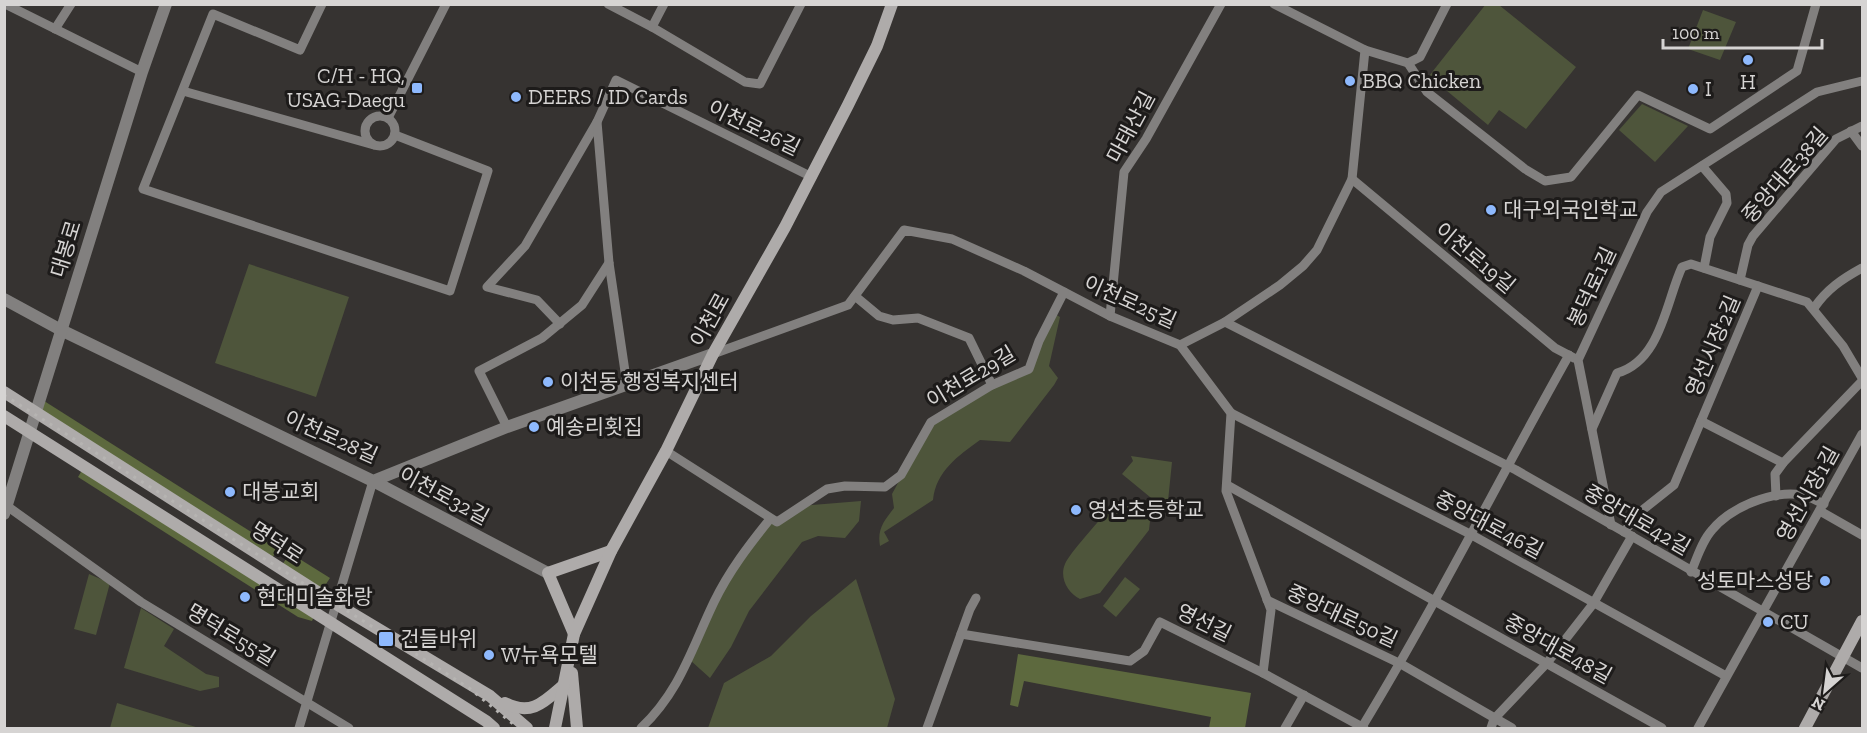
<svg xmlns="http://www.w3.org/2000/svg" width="1867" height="733" font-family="'Zilla Slab','Noto Sans KR',serif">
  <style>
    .green { fill: #4e553b }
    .forest { fill: #5d693e }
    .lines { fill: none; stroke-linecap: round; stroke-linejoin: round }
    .minor { stroke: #82807f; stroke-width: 9 }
    .tertiary { stroke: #82807f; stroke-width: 12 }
    .secondary { stroke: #aeabaa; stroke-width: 12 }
    .rail { stroke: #b6b4b2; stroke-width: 3; stroke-dasharray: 3 6; stroke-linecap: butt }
    .poi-dot { fill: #8eb9fd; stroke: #1d1b1a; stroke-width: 2 }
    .labels { text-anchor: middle; stroke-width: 6; stroke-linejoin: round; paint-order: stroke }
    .poi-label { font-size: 21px; fill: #d6d4d3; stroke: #1d1b1a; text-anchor: start }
    .street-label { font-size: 21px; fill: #d6d4d3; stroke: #1d1b1a }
  </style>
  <rect width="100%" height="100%" fill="#363331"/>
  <g class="green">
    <path d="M1486,4l13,1 77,62 -50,62 -27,-19 -11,15 -59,-49z"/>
    <path d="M1703,10l33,12 -16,38 -32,-11z"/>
    <path d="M1642,104l46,22 -33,36 -36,-32z"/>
    <path d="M249,264l100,33 -33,100 -101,-34z"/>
    <path d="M1053,313l7,4 -11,49 9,12 -4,7 -44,57 -30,-2c-22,16 -44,31 -47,60l-49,32 5,9 -9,5c-3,-17 4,-25 14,-38l-2,-14 39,-72 98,-53z"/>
    <path d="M1131,456l41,6 -5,49 -45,-37 11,-13z"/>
    <path d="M1122,500l17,5 11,16 -1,9 -49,63 -20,6c-12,-6 -21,-21 -15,-35 6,-13 38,-47 48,-60z"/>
    <path d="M861,501l-2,20 -14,17 -27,-2 -16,6 -53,69 -18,36 -21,31 -20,-18 24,-57 56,-84 7,3 23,-16z"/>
    <path d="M89,574l21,9 -14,52 -22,-6z"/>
    <path d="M1125,577l15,12 -24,28 -13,-11z"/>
    <path d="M856,579l39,120 -8,29h-179l16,-45 47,-27 40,-40z"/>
    <path d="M141,608l33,21 -10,17 42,28 13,3v10l-19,4 -76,-23z"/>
    <path d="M117,703l82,25h-89z"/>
  </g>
  <g class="forest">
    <path d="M41,399l237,150 -8,12 -233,-149z"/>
    <path d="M84,467l232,145 -4,9 -14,-4 -220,-140z"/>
    <path d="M290,553l40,25 -10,15 -40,-25z"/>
    <path d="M1018,654l233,39 -6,35h-36l2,-11 -187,-36 -6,26 -8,-2z"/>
  </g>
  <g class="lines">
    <g class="minor">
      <path d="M5,4l137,68"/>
      <path d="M322,4l-22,46 -87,-36 -70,175 307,102 38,-120 -93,-36"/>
      <path d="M608,4l44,23 93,55 15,2 41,-80"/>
      <path d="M1274,4l91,46 43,13 12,-6 27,-53"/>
      <path d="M652,27l12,-23"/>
      <path d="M55,29l16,-25"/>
      <path d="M1408,63l19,29 98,77 20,12 26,-4 67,-82 72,34 87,-58 19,-67"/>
      <path d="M183,91l191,54"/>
      <circle cx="380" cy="131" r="15"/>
      <path d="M388,118l58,-114"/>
      <path d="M1851,131l11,15"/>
      <path d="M1702,166l24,28 1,9 -17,34 -6,31"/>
      <path d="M1352,179l203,169 19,10"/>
      <path d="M1740,280l8,-35 5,-9 83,-97 26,-13"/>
      <path d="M855,296l24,20 14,4 25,-2 51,20 23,47"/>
      <path d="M1814,308c13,-19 28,-29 48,-40"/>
      <path d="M1110,316l14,-144 22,-33 75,-135"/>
      <path d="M1225,322l291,148 346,198"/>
      <path d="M560,324l-23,-24 -50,-13 38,-41 72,-124"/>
      <path d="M1180,345l45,-23 55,-37 23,-19 14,-16 35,-71 13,-129"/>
      <path d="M713,354l135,-49 56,-75 48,9 72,32 86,45 70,29 51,68 -5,78 45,119 -8,63"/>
      <path d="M627,385l-18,-122 -12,-141 19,-42 196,97"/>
      <path d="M1231,413l239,121 256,142"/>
      <path d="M1701,421l82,42 -8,11 1,22"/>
      <path d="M507,427l-28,-56 63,-33 40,-33 27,-42"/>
      <path d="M1592,429l25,-56c44,-12 49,-72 65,-106l9,-3 116,38 36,44 19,32"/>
      <path d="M666,451l111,71 50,-33 18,-3 40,1 16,-12 30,-53 61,-37 37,-16 10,-28 25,-49"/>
      <path d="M1783,463l79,-82"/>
      <path d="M1227,485l435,243"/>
      <path d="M7,506l134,96 208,126"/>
      <path d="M1820,511l42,24"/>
      <path d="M1611,525l-33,-165 69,-148 14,-20 156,-100 45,-11"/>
      <path d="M1624,532l16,-20 34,-27 84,-199"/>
      <path d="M1691,572c6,-14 11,-31 21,-42 19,-23 60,-40 90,-35 7,1 15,6 22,9"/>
      <path d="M1267,600l134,64 111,64"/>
      <path d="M961,634l169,27 14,-10 16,-29 103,51 101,55"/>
      <path d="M1362,727c74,-122 137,-248 207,-372"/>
      <path d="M299,728l74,-247"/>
      <path d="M641,728c39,-37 50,-78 73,-126 15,-31 35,-57 56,-83"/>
      <path d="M927,728l43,-119 6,-11"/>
      <path d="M1285,728l19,-33"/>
      <path d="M1491,728l3,-9 53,-56 46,-59 39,-68"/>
      <path d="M1698,728l164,-294"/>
    </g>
    <g class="tertiary">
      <path d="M4,299l57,31 312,151 134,-54 206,-73"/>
      <path d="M373,481l175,92"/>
      <path d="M4,514l138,-442 24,-68"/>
    </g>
    <g class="secondary">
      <path d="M4,392l334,213 152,91 37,32"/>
      <path d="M4,416l482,305 8,7"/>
      <path d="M574,634l-26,-61 63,-22"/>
      <path d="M572,673l5,55"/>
      <path d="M505,703c27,14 40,-2 61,-20"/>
      <path d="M555,728l19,-94 37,-83 55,-100 47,-97 72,-127 63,-122 29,-59 15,-42"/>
      <path d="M1805,728l57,-107"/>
    </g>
    <path class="rail" d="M4,395l426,268 39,25 49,40"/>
  </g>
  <g class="poi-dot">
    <circle cx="1748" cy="60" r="6"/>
    <circle cx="1350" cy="81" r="6"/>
    <rect x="411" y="82" width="12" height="12" rx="3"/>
    <circle cx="1693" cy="89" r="6"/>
    <circle cx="516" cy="97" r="6"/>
    <circle cx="1491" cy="210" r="6"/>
    <circle cx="548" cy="382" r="6"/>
    <circle cx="534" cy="427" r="6"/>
    <circle cx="230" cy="492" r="6"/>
    <circle cx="1076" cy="510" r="6"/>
    <circle cx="1825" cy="581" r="6"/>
    <circle cx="245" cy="597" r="6"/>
    <circle cx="1768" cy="622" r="6"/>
    <rect x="378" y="631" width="16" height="16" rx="3"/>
    <circle cx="489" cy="655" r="6"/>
  </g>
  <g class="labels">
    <g class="poi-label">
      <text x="405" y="83" text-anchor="end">C/H - HQ,<tspan x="405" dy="24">USAG-Daegu</tspan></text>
      <text x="1362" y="88">BBQ Chicken</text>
      <text x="1748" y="89" text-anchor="middle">H</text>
      <text x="1705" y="96">I</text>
      <text x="528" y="104">DEERS / ID Cards</text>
      <text x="1503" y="217">대구외국인학교</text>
      <text x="560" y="389">이천동 행정복지센터</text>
      <text x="546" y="434">예송리횟집</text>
      <text x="242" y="499">대봉교회</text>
      <text x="1088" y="517">영선초등학교</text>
      <text x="1813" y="588" text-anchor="end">성토마스성당</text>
      <text x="257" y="604">현대미술화랑</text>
      <text x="1780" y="629">CU</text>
      <text x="400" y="646">건들바위</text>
      <text x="501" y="662">W뉴욕모텔</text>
    </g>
    <g class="street-label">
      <text transform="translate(1131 127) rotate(-62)" y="7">마태산길</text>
      <text transform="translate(754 128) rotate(26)" y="7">이천로26길</text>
      <text transform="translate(1785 175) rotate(-49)" y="7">중앙대로38길</text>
      <text transform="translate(66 249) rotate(-73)" y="7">대봉로</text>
      <text transform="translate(1475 258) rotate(40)" y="7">이천로19길</text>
      <text transform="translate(1592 287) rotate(-65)" y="7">봉덕로1길</text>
      <text transform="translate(1130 302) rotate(24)" y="7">이천로25길</text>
      <text transform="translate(710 320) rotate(-61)" y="7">이천로</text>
      <text transform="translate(1713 346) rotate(-67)" y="7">영선시장2길</text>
      <text transform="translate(971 377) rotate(-31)" y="7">이천로29길</text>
      <text transform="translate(331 437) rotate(24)" y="7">이천로28길</text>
      <text transform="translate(1808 494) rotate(-61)" y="7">영선시장1길</text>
      <text transform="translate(444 496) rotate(28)" y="7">이천로32길</text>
      <text transform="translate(1637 520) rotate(30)" y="7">중앙대로42길</text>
      <text transform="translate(1489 525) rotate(28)" y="7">중앙대로46길</text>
      <text transform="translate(277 543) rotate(33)" y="7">명덕로</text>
      <text transform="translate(1342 616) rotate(25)" y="7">중앙대로50길</text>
      <text transform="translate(1204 623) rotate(26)" y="7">영선길</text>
      <text transform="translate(231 635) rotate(31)" y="7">명덕로55길</text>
      <text transform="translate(1558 649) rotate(29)" y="7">중앙대로48길</text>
    </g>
  </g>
  <rect width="1867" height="733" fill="none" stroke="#d6d4d3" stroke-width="12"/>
  <g transform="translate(1825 691) rotate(208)" stroke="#1d1b1a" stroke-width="4.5" paint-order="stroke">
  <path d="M0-4.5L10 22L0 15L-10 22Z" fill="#d6d4d3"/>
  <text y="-9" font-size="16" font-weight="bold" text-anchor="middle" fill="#d6d4d3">N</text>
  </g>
  <path d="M1663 39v9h159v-9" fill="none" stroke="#d6d4d3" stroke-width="3"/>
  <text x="1672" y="39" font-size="18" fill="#d6d4d3" stroke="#1d1b1a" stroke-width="4.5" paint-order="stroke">100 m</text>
</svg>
